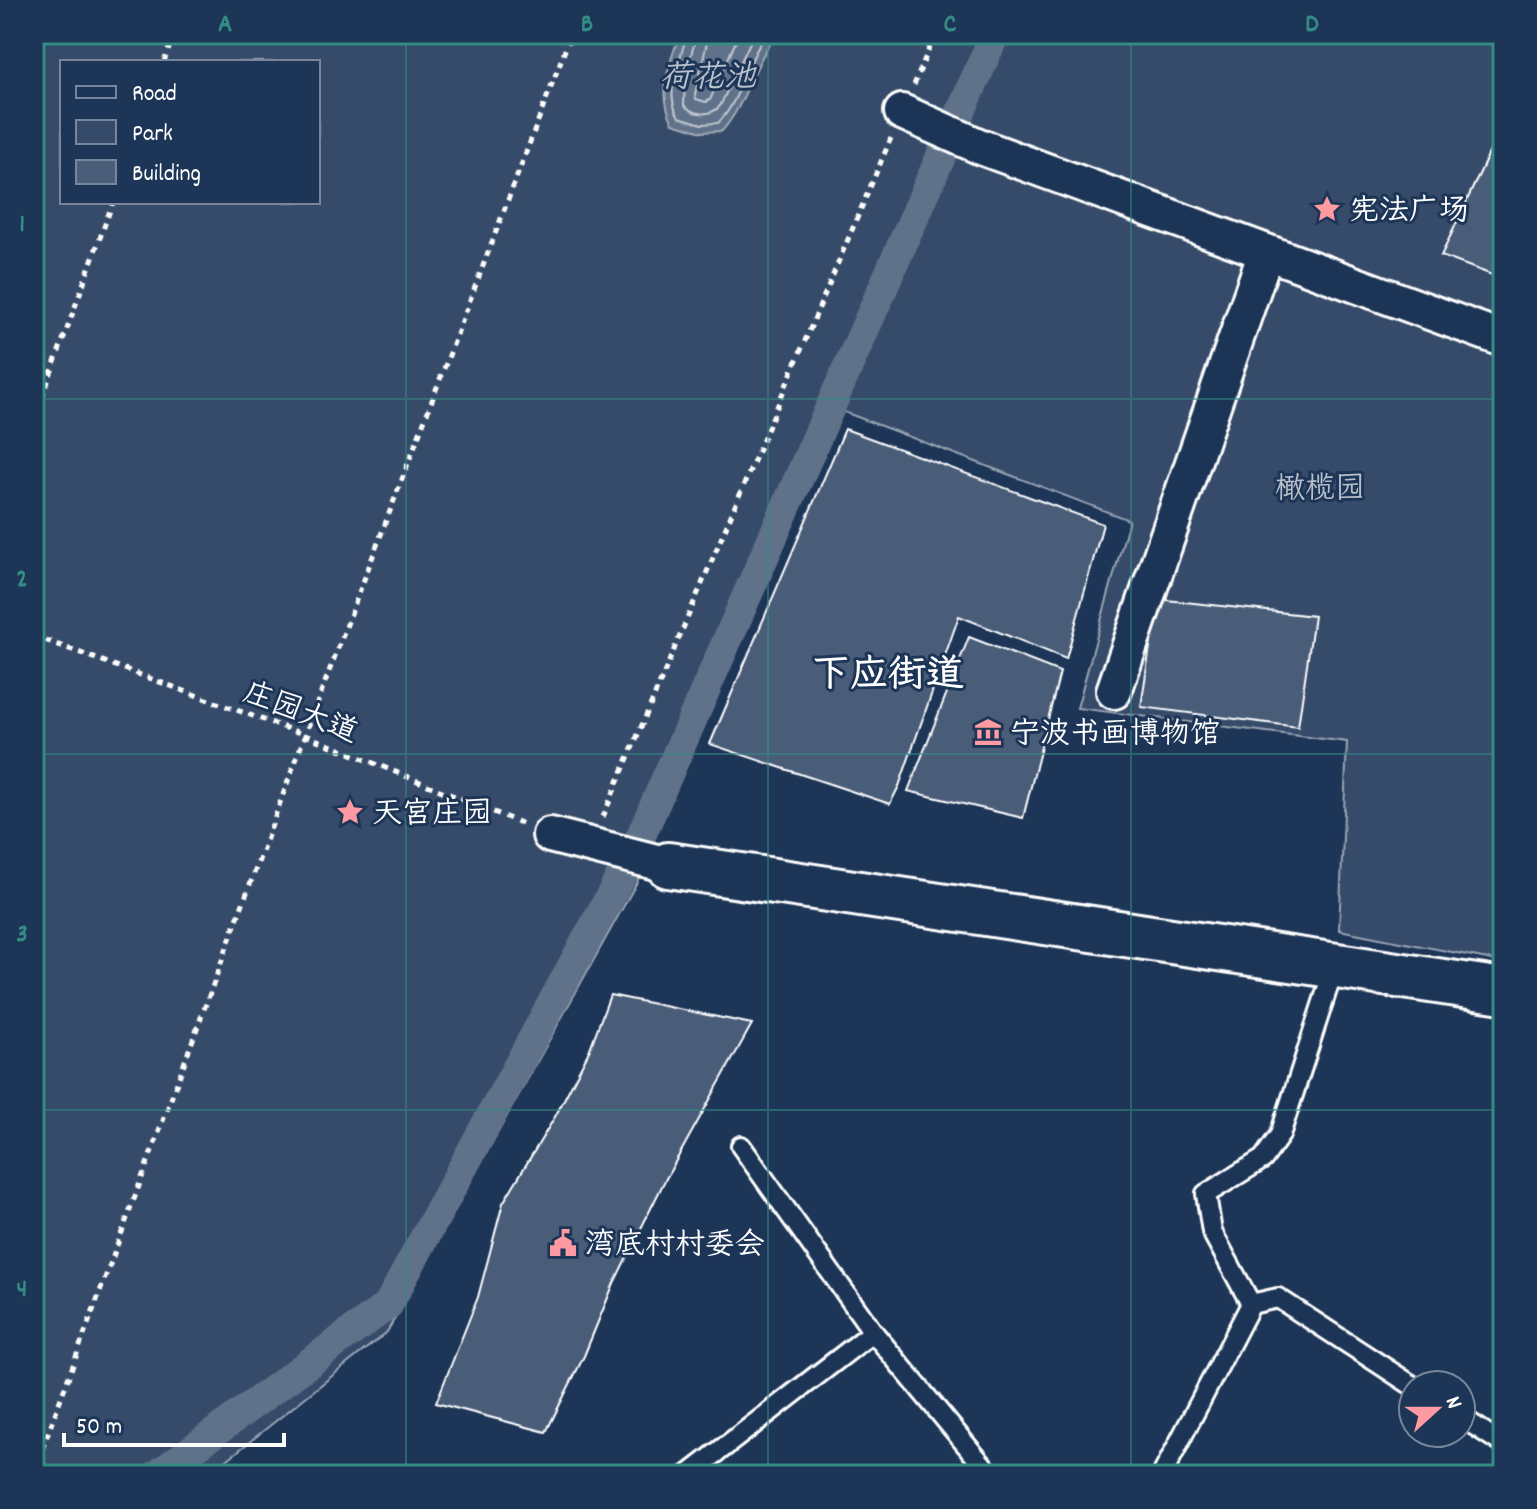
<svg xmlns="http://www.w3.org/2000/svg" width="1537" height="1509" font-family="Dekko,'LXGW WenKai TC',sans-serif">
  <style>
    .green { fill: #364b69; stroke: #9aa5b4; stroke-width: 2; fill-rule: evenodd }
    .water { fill: #617289; stroke: #a0aab8; stroke-width: 2 }
    .lines { fill: none; stroke-linecap: round; stroke-linejoin: round }
    .shore { stroke: #c0c7d0; stroke-width: 2 }
    .canal { stroke: #617289; stroke-width: 30 }
    .building { fill: #4a5d79; stroke: #fff; stroke-width: 2 }
    .lane-casing { stroke: #fff; stroke-width: 24 }
    .street-casing { stroke: #fff; stroke-width: 40 }
    .secondary-casing { stroke: #fff; stroke-width: 50 }
    .path { stroke: #fff; stroke-width: 5; stroke-dasharray: 6 6; stroke-linecap: butt }
    .lane { stroke: #1d3557; stroke-width: 18 }
    .street { stroke: #1d3557; stroke-width: 34 }
    .secondary { stroke: #1d3557; stroke-width: 44 }
    .grid { fill: none; stroke: #338b84; stroke-width: 2; stroke-opacity: 0.55 }
    .labels { text-anchor: middle; stroke-width: 6; stroke-linejoin: round; paint-order: stroke }
    .poi-label { font-size: 30px; fill: #fff; stroke: #1d3557; text-anchor: start }
    .park-label { font-size: 30px; fill: #b9c0ca; stroke: #1d3557 }
    .street-label { font-size: 30px; fill: #fff; stroke: #1d3557 }
    .water-label { font-size: 32px; font-style: italic; fill: #b8c0ca; stroke: #1d3557 }
    .district-label { font-size: 38px; font-weight: bold; fill: #fff; stroke: #1d3557 }
    .neatline { fill: none; stroke: #338b84; stroke-width: 3 }
    .grid-label { font-size: 26px; text-anchor: middle; font-weight: bold; fill: #338b84 }
  </style>
  <rect width="100%" height="100%" fill="#1d3557"/>
  <filter id="ink" filterUnits="userSpaceOnUse"><feTurbulence type="fractalNoise" baseFrequency=".0125" numOctaves="2"/><feDisplacementMap in="SourceGraphic" scale="16" xChannelSelector="R" yChannelSelector="G"/><feConvolveMatrix kernelMatrix="1 2 1 2 8 2 1 2 1" color-interpolation-filters="sRGB"/></filter>
  <g filter="url(#ink)">
    <path class="green" d="M34,34h1469v928l-164,-32 8,-188 -270,-34 52,-188 -298,-113 -194,475 -250,450 -179,143h-174zM62,62h256v140h-256z"/>
    <path class="water" d="M680,34h97c-24,29 -30,69 -55,97l-20,1 -29,-9c-16,-29 -4,-60 7,-89z"/>
    <g class="lines">
      <g class="shore">
        <path d="M686,34c-3,26 -24,57 -7,83l23,7 16,-1c23,-22 28,-63 49,-89"/>
        <path d="M697,34l-12,42 -1,29c9,10 26,12 36,1l34,-72"/>
        <path d="M709,34l-14,60 1,5 10,3 4,-2 29,-66"/>
      </g>
      <path class="canal" d="M157,1475l231,-170 244,-449 363,-822"/>
    </g>
    <g class="building">
      <path d="M1503,123v156l-62,-23z"/>
      <path d="M845,429l258,95 -37,135 -107,-43 -60,170 -9,18 -180,-60z"/>
      <path d="M1157,599l157,17 -16,111 -157,-20z"/>
      <path d="M969,637l91,35 -37,146 -115,-27z"/>
      <path d="M610,995l142,29 -89,160 -49,99 -30,73 -38,76 -110,-29 42,-106 25,-94 53,-88 33,-64z"/>
    </g>
    <g class="lines">
      <g class="lane-casing">
        <g id="lane">
          <path d="M1335,965l-55,170 -17,24 -57,35 6,38 39,72 27,-6 135,88"/>
          <path d="M741,1146l132,186 118,143"/>
          <path d="M1461,1417l42,27"/>
          <path d="M688,1475l185,-143"/>
          <path d="M1162,1475l89,-171"/>
        </g>
      </g>
      <g class="street-casing">
        <g id="street">
          <path d="M902,112l79,35 522,192"/>
          <path d="M1114,691l152,-439"/>
          <path d="M550,835l118,30"/>
        </g>
      </g>
      <g class="secondary-casing">
        <path id="secondary" d="M668,865l835,126"/>
      </g>
      <g class="path">
        <path d="M164,62l10,-28"/>
        <path d="M914,85l21,-51"/>
        <path d="M34,420l79,-218"/>
        <path d="M34,636l271,99 218,89"/>
        <path d="M603,817l288,-679"/>
        <path d="M34,1471l271,-736 266,-701"/>
      </g>
      <use href="#lane" class="lane"/>
      <use href="#street" class="street"/>
      <use href="#secondary" class="secondary"/>
    </g>
  </g>
  <path class="grid" d="M406,34v1441M768,34v1441M1131,34v1441M34,399h1469M34,754h1469M34,1110h1469"/>
  <defs>
    <g id="sight-bare" transform="scale(2.16)"><path d="M0-6L1.8-2.2L6-1.7L2.9 1.2L3.7 5.4L0 3.3L-3.7 5.4L-2.9 1.2L-6-1.7L-1.8-2.2Z" fill="#ff9aa2" stroke="#1d3557" stroke-width="2.5" paint-order="stroke"/></g>
    <g id="museum-bare" transform="scale(2.16)"><path d="M0-6L6-3V-2H-6V-3ZM-5-1h2V3h-2ZM-1-1h2V3h-2ZM3-1h2V3H3ZM-6 4H6V6H-6Z" fill="#ff9aa2" stroke="#1d3557" stroke-width="2.5" paint-order="stroke"/></g>
    <g id="civic-bare" transform="scale(2.16)"><path d="M-.6-6.5H3V-4.5H.6V-3L4-1V1h2V6H-6V1h2V-1L-.6-3ZM-1.2 2.5V6h2.4V2.5Z" fill="#ff9aa2" stroke="#1d3557" stroke-width="2.5" paint-order="stroke"/></g>
  </defs>
  <g fill-rule="evenodd">
    <use href="#sight-bare" x="1327" y="209"/>
    <use href="#museum-bare" x="988" y="732"/>
    <use href="#sight-bare" x="350" y="812"/>
    <use href="#civic-bare" x="563" y="1243"/>
  </g>
  <g class="labels">
    <g class="poi-label">
      <text x="1349" y="219">宪法广场</text>
      <text x="1010" y="742">宁波书画博物馆</text>
      <text x="372" y="822">天宫庄园</text>
      <text x="585" y="1253">湾底村村委会</text>
    </g>
    <g class="park-label">
      <text x="1320" y="497">橄榄园</text>
    </g>
    <g class="street-label">
      <text transform="translate(301 711) rotate(21)" y="10">庄园大道</text>
    </g>
    <g class="water-label">
      <text x="708" y="86">荷花池</text>
    </g>
    <g class="district-label">
      <text x="888" y="685">下应街道</text>
    </g>
  </g>
  <rect width="1537" height="1509" fill="none" stroke="#1d3557" stroke-width="88"/>
  <rect x="60" y="60" width="260" height="144" fill="#1d3557" stroke="#77869a" stroke-width="2"/>
  <rect x="76" y="86" width="40" height="12" fill="#1d3557" stroke="#77869a" stroke-width="2"/>
  <text x="132" y="100" font-size="24" fill="#ffffff">Road</text>
  <rect x="76" y="120" width="40" height="24" fill="#364b69" stroke="#77869a" stroke-width="2"/>
  <text x="132" y="140" font-size="24" fill="#ffffff">Park</text>
  <rect x="76" y="160" width="40" height="24" fill="#4a5d79" stroke="#77869a" stroke-width="2"/>
  <text x="132" y="180" font-size="24" fill="#ffffff">Building</text>
  <g transform="translate(1437 1409) rotate(69)"><circle r="38" fill="#1d3557" stroke="#77869a" stroke-width="2"/>
  <path d="M0-6L14 30L0 20L-14 30Z" fill="#ff9aa2"/>
  <text y="-12" font-size="22" font-weight="bold" text-anchor="middle" fill="#ffffff">N</text>
  </g>
  <path d="M64 1433v12h220v-12" fill="none" stroke="#ffffff" stroke-width="4"/>
  <text x="76" y="1433" font-size="24" fill="#ffffff" stroke="#1d3557" stroke-width="6" paint-order="stroke">50 m</text>
  <rect x="44" y="44" width="1449" height="1421" class="neatline"/>
  <g class="grid-label">
    <text x="225" y="31">A</text>
    <text x="587" y="31">B</text>
    <text x="950" y="31">C</text>
    <text x="1312" y="31">D</text>
    <text x="22" y="231">1</text>
    <text x="22" y="586">2</text>
    <text x="22" y="941">3</text>
    <text x="22" y="1296">4</text>
  </g>
</svg>
